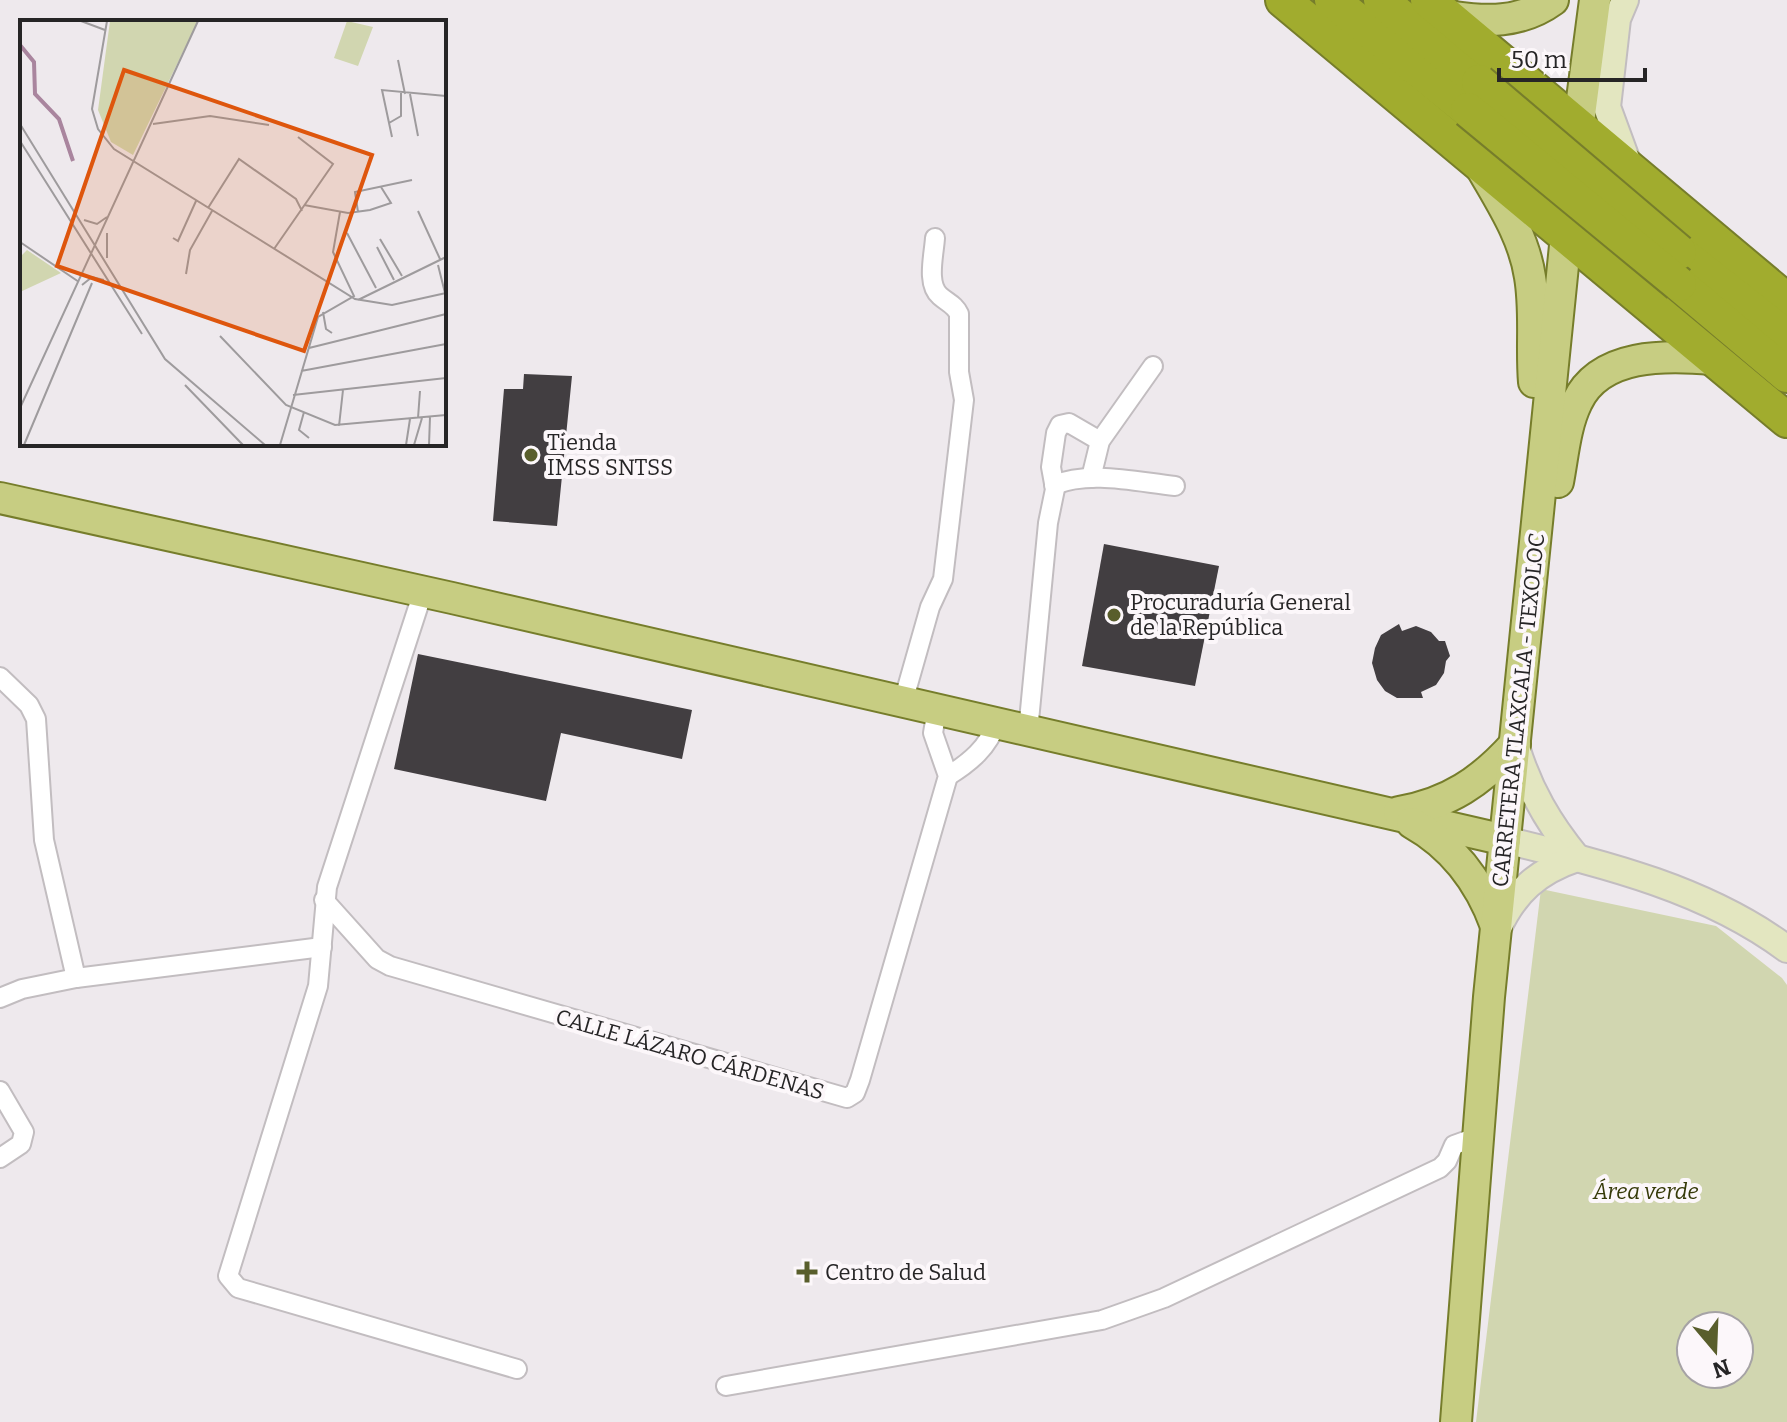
<svg xmlns="http://www.w3.org/2000/svg" width="1787" height="1422" font-family="Bitter,serif">
  <style>
    .green { fill: #d1d6b0; fill-rule: evenodd }
    .building { fill: #423e41 }
    .lines { fill: none; stroke-linecap: round; stroke-linejoin: round }
    .street-casing { stroke: #c2bdc0; stroke-width: 22 }
    .secondary-casing { stroke: #c2bdc0; stroke-width: 30 }
    .primary-casing { stroke: #767d2b; stroke-width: 34 }
    .highway-casing { stroke: #767d2b; stroke-width: 38 }
    .street { stroke: #fff; stroke-width: 18 }
    .secondary { stroke: #e3e6c0; stroke-width: 26 }
    .primary { stroke: #c7cd82; stroke-width: 30 }
    .highway { stroke: #a1ac2e; stroke-width: 34 }
    .highway-bridge-casing { stroke: #767d2b; stroke-width: 38; stroke-linecap: butt }
    .highway-bridge { stroke: #a1ac2e; stroke-width: 34 }
    .poi-dot { fill: #595e2c; stroke: #fcf7fa; stroke-width: 3 }
    .labels { text-anchor: middle; stroke-width: 8; stroke-linejoin: round; paint-order: stroke }
    .poi-label { font-size: 22px; fill: #262526; stroke: #fcf7fa; text-anchor: start }
    .street-label { font-size: 22px; fill: #262526; stroke: #fcf7fa }
    .park-label { font-size: 22px; font-style: italic; fill: #363a09; stroke: #fcf7fa }
    .inset-river { fill: none; stroke: #a9859e; stroke-width: 4 }
    .inset-road { fill: none; stroke: #9e9b9d; stroke-width: 2 }
    .view { fill: #de560d; fill-opacity: 0.15; stroke: #de560d; stroke-width: 4 }
    .inset-edge { fill: none; stroke: #262526; stroke-width: 4 }
  </style>
  <rect width="100%" height="100%" fill="#eee9ed"/>
  <path class="green" d="M1541,889l175,37 66,52 5,7v437h-311zM1691,1326h48v48h-48z"/>
  <g class="building">
    <path d="M524,374l48,2 -15,150 -64,-5 11,-132h19z"/>
    <path d="M1104,544l115,22 -24,120 -113,-20z"/>
    <path d="M1399,624l3,7 14,-5 15,6 8,9h6l5,15 -4,5 -2,12 -8,12 -15,7 2,6h-26l-12,-7 -8,-11 -5,-17 3,-15 6,-13z"/>
    <path d="M418,654l274,56 -10,49 -121,-26 -15,68 -152,-32z"/>
  </g>
  <g class="lines">
    <g class="street-casing">
      <g id="street">
        <path d="M1091,478l9,-37 53,-75"/>
        <path d="M1054,485c36,-15 83,-3 121,1"/>
        <path d="M423,592l-96,295 -9,99 -90,290 10,12 279,81"/>
        <path d="M0,677l29,28 7,14 8,121 32,138"/>
        <path d="M903,702l27,-95 13,-28 21,-179 -5,-28v-58c-4,-9 -11,-11 -19,-18 -14,-12 -6,-41 -5,-58"/>
        <path d="M1028,731l20,-208 7,-34 -4,-22 5,-34 4,-8 9,-2 31,18"/>
        <path d="M948,776c21,-13 41,-29 48,-53"/>
        <path d="M324,900l53,59 13,7 457,132 8,-5 5,-13 88,-304 -15,-43 4,-24"/>
        <path d="M0,998l22,-9 54,-11 246,-31"/>
        <path d="M0,1091l24,41 -3,12 -21,14"/>
        <path d="M726,1386l376,-66 62,-22 276,-130 7,-7 7,-16 25,-9"/>
      </g>
    </g>
    <g class="secondary-casing">
      <g id="secondary">
        <path d="M1625,0l-8,19 -10,88 22,60"/>
        <path d="M1516,747c13,43 33,77 61,111"/>
        <path d="M1505,840c98,24 200,48 282,109"/>
        <path d="M1497,930c17,-38 41,-59 80,-72"/>
      </g>
    </g>
    <g class="primary-casing">
      <g id="primary">
        <path d="M1447,16c39,6 73,8 106,-16"/>
        <path d="M1576,145l19,-145"/>
        <path d="M1482,169c20,35 42,68 48,108 6,35 1,70 4,105"/>
        <path d="M1558,482c5,-26 7,-56 19,-80 23,-49 89,-47 135,-43"/>
        <path d="M0,498l452,100 1053,242"/>
        <path d="M1399,812c49,-8 83,-31 116,-68"/>
        <path d="M1412,823c41,23 68,59 84,103"/>
        <path d="M1456,1422l33,-425 79,-781"/>
      </g>
    </g>
    <g class="highway-casing">
      <g id="highway">
        <path d="M1283,0l504,420"/>
        <path d="M1332,0l136,110"/>
        <path d="M1381,0l98,82"/>
        <path d="M1428,0l359,301"/>
        <path d="M1679,252l108,85"/>
        <path d="M1679,284l108,91"/>
      </g>
    </g>
    <use href="#street" class="street"/>
    <use href="#secondary" class="secondary"/>
    <use href="#primary" class="primary"/>
    <use href="#highway" class="highway"/>
    <g class="highway-bridge-casing">
      <g id="highway-bridge">
        <path d="M1479,82l200,170"/>
        <path d="M1468,110l211,174"/>
      </g>
    </g>
    <use href="#highway-bridge" class="highway-bridge"/>
  </g>
  <g class="poi-dot">
    <circle cx="531" cy="455" r="8"/>
    <circle cx="1114" cy="615" r="8"/>
    <path d="M803 1260h8v8h8v8h-8v8h-8v-8h-8v-8h8z"/>
  </g>
  <g class="labels">
    <g class="poi-label">
      <text x="547" y="450">Tienda<tspan x="547" dy="25">IMSS SNTSS</tspan></text>
      <text x="1130" y="610">Procuraduría General<tspan x="1130" dy="25">de la República</tspan></text>
      <text x="825" y="1280">Centro de Salud</text>
    </g>
    <g class="street-label">
      <text transform="translate(1518 710) rotate(-84)" y="8">CARRETERA TLAXCALA - TEXOLOC</text>
      <text transform="translate(690 1054) rotate(16)" y="8">CALLE LÁZARO CÁRDENAS</text>
    </g>
    <g class="park-label">
      <text x="1646" y="1199">Área verde</text>
    </g>
  </g>
  <g transform="translate(20 20)">
    <rect width="426" height="426" fill="#eee9ed"/>
    <path d="M90,1h88l-65,134 -22,-13 -13,-32zM327,1l26,6 -15,39 -24,-8zM7,230l34,23 -41,19v-35z" fill="#d1d6b0"/>
    <path class="inset-river" d="M0,25l14,17 1,32 24,25 14,42"/>
    <path class="inset-road" d="M61,1l24,9M87,1l-15,88 6,20 16,20 241,150 37,6 54,-12M378,40l7,34M390,74l8,42M369,103l12,-7v-23M0,104l145,235 100,86M133,104l57,-8 59,9M372,117l-10,-47 64,6M0,121l122,193M284,185l44,8 22,-3 21,-7 -10,-16M188,188l31,-49 57,40 6,12M398,191l22,48M338,192l-3,-20 57,-12M64,200l13,4 10,-7M327,213l29,55M153,218l5,3 18,-40M360,219l22,37M0,222l59,40M357,227l17,33M254,229l59,-85 -35,-27M87,238v-25M418,245l7,28M166,254l4,-24 22,-39M62,265l10,-8 12,3M338,280l88,-43M303,292l3,17 6,4M200,316l66,69 49,20 111,-10M289,328l137,-34M281,351l145,-27M165,365l58,60M273,375l153,-17M0,388l178,-387M284,392l-5,18 10,8M398,398l2,-27M319,406l4,-36M4,425l68,-162M260,425l38,-128 36,-21 -21,-44 7,-40M386,425l4,-26M394,425l8,-27M409,425l1,-28"/>
    <path class="view" d="M104,50l248,85 -68,196 -247,-85z"/>
    <rect width="426" height="426" class="inset-edge"/>
  </g>
  <g transform="translate(1715 1350) rotate(161)"><circle r="38" fill="#fcf7fa" stroke="#a6a3a5" stroke-width="2"/>
  <path d="M0-6L14 30L0 20L-14 30Z" fill="#595e2c"/>
  <text y="-12" font-size="22" font-weight="bold" text-anchor="middle" fill="#262526">N</text>
  </g>
  <path d="M1499 68v12h146v-12" fill="none" stroke="#262526" stroke-width="4"/>
  <text x="1511" y="68" font-size="24" fill="#262526" stroke="#fcf7fa" stroke-width="6" paint-order="stroke">50 m</text>
</svg>
